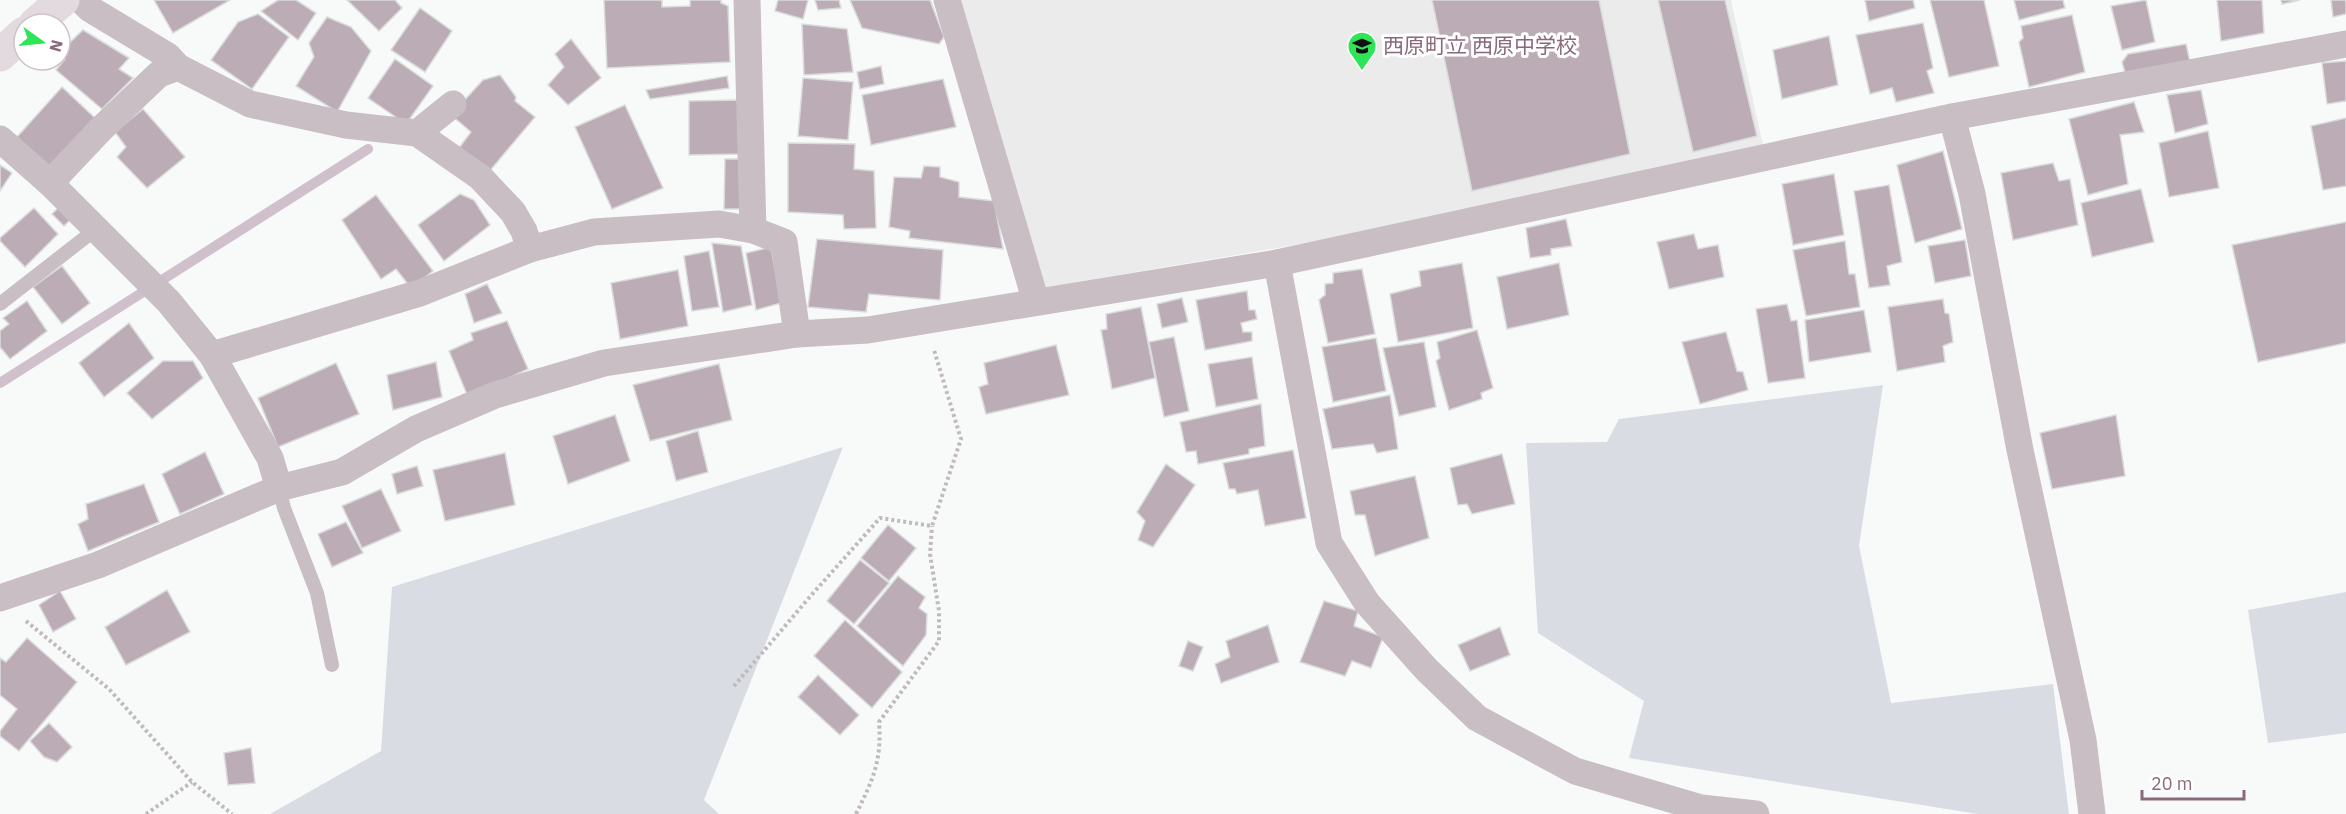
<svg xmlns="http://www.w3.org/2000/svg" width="2346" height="814" font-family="'IBM Plex Sans','Noto Sans JP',sans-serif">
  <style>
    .built { fill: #ebebec }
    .green { fill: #d9dce2 }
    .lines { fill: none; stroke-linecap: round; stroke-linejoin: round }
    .stream { stroke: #cfc0cc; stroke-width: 10 }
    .building { fill: #bbacb5; stroke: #dadcdc; stroke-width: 1.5 }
    .path { stroke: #c0b9bd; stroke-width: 4; stroke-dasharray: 3 3; stroke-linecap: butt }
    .lane { stroke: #c8bec4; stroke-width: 14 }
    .street { stroke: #c8bec4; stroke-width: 27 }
    .primary { stroke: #e2dade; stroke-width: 33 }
    .labels { text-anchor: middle; stroke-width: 6; stroke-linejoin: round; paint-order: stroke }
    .poi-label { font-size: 21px; fill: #89697b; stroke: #fff; text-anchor: start }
  </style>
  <rect width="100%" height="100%" fill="#f8fafa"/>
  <path class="built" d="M957,0h774l32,145 -386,86 -336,57z"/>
  <g class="green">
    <path d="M1883,385l-24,161 32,157 162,-19 16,130h-91l-349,-56 15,-57 -106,-68 -12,-190 81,-1 12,-23z"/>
    <path d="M843,447l-139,353 15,14h-449l111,-63 11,-164z"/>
    <path d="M2346,592v141l-78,10 -20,-133z"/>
  </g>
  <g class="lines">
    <path class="stream" d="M0,383l368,-234"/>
  </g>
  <g class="building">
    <path d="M154,0h76l-57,33z"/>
    <path d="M278,0h18l20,13 -18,27 -37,-29z"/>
    <path d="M347,0h48l7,8 -23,23z"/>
    <path d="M604,0h58v7l28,-1v-6h31v3l7,3 2,56 -123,6z"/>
    <path d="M778,0h30l-5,19 -28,-8z"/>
    <path d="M815,0h24l2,8 -23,2z"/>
    <path d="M850,0h80l14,37 -5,7 -77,-16z"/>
    <path d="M1432,0h167l31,154 -158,37z"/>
    <path d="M1658,0h67l32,136 -64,16z"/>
    <path d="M1865,0h48l2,8 -46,13z"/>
    <path d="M1930,0h54l15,66 -50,11z"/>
    <path d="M2014,0h49l2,8 -46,12z"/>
    <path d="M2146,0l9,42 -33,8 -11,-44z"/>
    <path d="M2217,0h45l2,33 -43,8z"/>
    <path d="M2281,0h19l-18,4z"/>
    <path d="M2331,0h15v14l-13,3z"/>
    <path d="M420,8l32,23 -27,41 -34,-22z"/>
    <path d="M258,14l31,23 -37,52 -41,-29 27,-38z"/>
    <path d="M2072,15l13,57 -56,15 -10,-45 4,-4 -2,-12z"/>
    <path d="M327,17l24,10 20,24 -34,61 -41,-26 18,-29 -5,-14z"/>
    <path d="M1923,23l10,45 -6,3 7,22 -38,9 -4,-14 -22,6 -14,-59z"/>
    <path d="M802,24l45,5 6,43 -49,3z"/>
    <path d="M83,30l46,28 -10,11 14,9 -31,31 -46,-39 9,-11 -5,-4v-3z"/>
    <path d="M1829,36l9,49 -56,14 -9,-49z"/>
    <path d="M571,39l30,39 -33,27 -20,-20 16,-18 -9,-13z"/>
    <path d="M2186,44l4,18 -64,14 -4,-14 6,-8z"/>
    <path d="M395,59l38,27 -27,38 -38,-26z"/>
    <path d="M2346,61v40l-19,3 -5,-41z"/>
    <path d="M881,66l3,18 -24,5 -3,-17z"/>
    <path d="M500,75l16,22 -1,4 20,16 -47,56 -29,-25 12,-16 -20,-17 32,-35z"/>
    <path d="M727,76l2,12 -79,11 -4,-9z"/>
    <path d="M803,78l50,4 -5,58 -50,-4z"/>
    <path d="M943,79l13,48 -85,18 -9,-50z"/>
    <path d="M62,87l33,31 -45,50 -33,-31z"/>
    <path d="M2201,90l7,34 -33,9 -8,-38z"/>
    <path d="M738,100l1,54 -50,1v-54z"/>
    <path d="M2134,102l10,30 -24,3 8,49 -40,11 -19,-76z"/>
    <path d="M625,105l38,83 -51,21 -37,-82z"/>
    <path d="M143,109l42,48 -38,31 -30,-31 9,-10 -11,-15z"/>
    <path d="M2346,118v68l-23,4 -12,-64z"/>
    <path d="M2208,131l11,57 -50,9 -10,-54z"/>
    <path d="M788,143l67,1 -1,25 20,2 2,57 -32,1 -1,-14 -55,-3z"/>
    <path d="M1943,151l19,78 -47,14 -18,-78z"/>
    <path d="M725,159h15l1,50h-17z"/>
    <path d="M2053,163l6,18 11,-2 8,46 -65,15 -12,-67z"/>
    <path d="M0,165l12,8 -12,18z"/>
    <path d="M924,166l16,1v10l19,5v15l35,4 9,48 -94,-11 1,-7 -21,-4 5,-50 27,1z"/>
    <path d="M1834,174l10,61 -51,10 -11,-61z"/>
    <path d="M1889,185l13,77 -15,4 3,19 -21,3 -15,-97z"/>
    <path d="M2141,189l13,53 -62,15 -11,-54z"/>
    <path d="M460,194l14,6 16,25 -46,36 -26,-36z"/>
    <path d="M376,195l57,76 -22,17 -15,-19 -15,10 -39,-59z"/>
    <path d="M59,207l12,12 -7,7 -12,-12z"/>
    <path d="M34,208l24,26 -33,33 -25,-26v-3z"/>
    <path d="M1566,219l6,27 -21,3v6l-21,3 -4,-30z"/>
    <path d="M2346,222v121l-88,19 -26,-117z"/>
    <path d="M1694,234l4,15 20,-4 6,32 -55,12 -12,-47z"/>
    <path d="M817,239l126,11 -3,50 -71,-6 -3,18 -58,-5z"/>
    <path d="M1965,240l6,36 -36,7 -7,-37z"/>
    <path d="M1845,241l4,33h6l5,33 -54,9 -13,-66z"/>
    <path d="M712,243l29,3 11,59 -29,7z"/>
    <path d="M771,247l10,56 -25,7 -10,-57z"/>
    <path d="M709,251l10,56 -27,4 -8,-55z"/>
    <path d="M1462,263l11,65 -75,14 -8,-48 31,-8 -2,-15z"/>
    <path d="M1559,263l10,52 -62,14 -10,-52z"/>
    <path d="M62,266l28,37 -28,21 -29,-37z"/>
    <path d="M1362,269l13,65 -47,9 -9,-43 6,-5v-11l8,-1v-10z"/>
    <path d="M678,270l10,56 -68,13 -9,-56z"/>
    <path d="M487,284l15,29 -28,10 -9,-29z"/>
    <path d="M1247,291l2,19h6l2,9 -16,4 2,9h9v9l-47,9 -9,-50z"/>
    <path d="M1182,298l6,24 -26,6 -5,-24z"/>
    <path d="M1943,299l2,14 4,1 4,28 -10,4 2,16 -48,9 -9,-64z"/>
    <path d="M27,301l20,30 -37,28 -10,-12v-16l9,-7 -6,-6z"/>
    <path d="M1787,304l4,17 6,-1 8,58 -37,5 -12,-74z"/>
    <path d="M1141,307l14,71 -43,11 -11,-59 6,-1 -1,-15z"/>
    <path d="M1864,310l7,42 -62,10 -4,-42z"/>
    <path d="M507,321l21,48 -60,28 -19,-46 24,-11 -2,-7z"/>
    <path d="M129,323l25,35 -50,39 -25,-34z"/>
    <path d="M1477,330l16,58 -12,5 1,6 -33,11 -13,-49 4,-3 -3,-16z"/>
    <path d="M1726,332l11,39 6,1 5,18 -48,14 -18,-62z"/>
    <path d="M1174,337l15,74 -25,6 -15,-75z"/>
    <path d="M1376,338l10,53 -53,11 -11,-55z"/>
    <path d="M1424,342l12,65 -37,9 -16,-68z"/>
    <path d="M1056,345l13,50 -83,19 -7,-27 9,-3 -4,-21z"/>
    <path d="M1252,357l6,42 -42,8 -8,-43z"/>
    <path d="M163,361h30l10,17 -51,41 -25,-26z"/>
    <path d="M436,362l6,35 -49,13 -6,-35z"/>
    <path d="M336,363l23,51 -81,33 -20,-49z"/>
    <path d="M719,364l13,56 -82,21 -17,-56z"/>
    <path d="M1390,395l8,54 -21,4 -4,-9 -41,5 -9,-40z"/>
    <path d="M1261,404l4,42 -16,3v5l-51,10 -2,-13 -10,1 -6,-30z"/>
    <path d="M615,415l15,46 -62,23 -15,-48z"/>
    <path d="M2116,415l9,61 -73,13 -12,-56z"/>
    <path d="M698,431l10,41 -32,9 -10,-40z"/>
    <path d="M1293,450l13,68 -41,8 -7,-36 -21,4 -2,-5h-6l-6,-26z"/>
    <path d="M205,452l19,42 -44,20 -18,-40z"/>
    <path d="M505,453l10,52 -70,16 -12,-51z"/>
    <path d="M1502,454l13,50 -43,10 -5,-10 -9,1 -8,-37z"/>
    <path d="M1166,464l29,21 -42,62 -15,-7 7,-19 -8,-9z"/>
    <path d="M417,466l6,20 -26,8 -5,-20z"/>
    <path d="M1415,476l14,62 -54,18 -10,-41h-10l-5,-24z"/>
    <path d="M144,484l15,38 -71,29 -10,-27 10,-5 -2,-15z"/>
    <path d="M381,489l20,42 -39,17 -20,-42z"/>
    <path d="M346,522l17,31 -31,14 -14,-33z"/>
    <path d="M888,525l28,23 -27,33 -28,-23z"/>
    <path d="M860,560l29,23 -35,41 -27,-23z"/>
    <path d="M898,576l27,21 -6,11 8,6 -1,21 -23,31 -46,-40z"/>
    <path d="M167,590l23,42 -64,33 -21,-38z"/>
    <path d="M60,591l16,28 -23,13 -14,-27z"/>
    <path d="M1324,601l34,10 -4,15 29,11 -12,31 -19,-7 -7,15 -45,-14z"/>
    <path d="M845,620l57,52 -30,36 -58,-52z"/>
    <path d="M1268,625l11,37 -58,21 -6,-19 15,-7 -4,-16z"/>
    <path d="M1500,627l10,28 -40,16 -12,-26z"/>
    <path d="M27,638l50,44 -58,69 -19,-15v-5l17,-22 -17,-14v-37l6,4z"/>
    <path d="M1188,641l15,6 -10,24 -14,-5z"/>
    <path d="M818,675l41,40 -19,20 -42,-38z"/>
    <path d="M49,723l23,24 -15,15 -13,-5 -14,-16z"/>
    <path d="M251,748l4,35 -27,2 -4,-32z"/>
  </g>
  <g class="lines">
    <g class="path">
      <path d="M26,621l83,68 83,93 40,32"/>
      <path d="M734,686l74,-87 72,-81 52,8 29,-87 -27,-89"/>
      <path d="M146,814l46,-32"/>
      <path d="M856,814c17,-34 26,-54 23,-92l60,-81v-30l-9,-57 2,-28"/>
    </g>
    <g class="lane">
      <path d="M0,304l96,-75"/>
      <path d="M279,488l5,20 33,85 15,72"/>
    </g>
    <g class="street">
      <path d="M81,0l9,9 78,47 10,11 72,37 96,21 71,8 63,44 33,35 11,19 6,18"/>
      <path d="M747,0l6,230"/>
      <path d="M947,0l89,302"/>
      <path d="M1952,117l20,77 48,256 63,290 9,74"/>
      <path d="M417,133l36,-29"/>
      <path d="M0,139l50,44 119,119 43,53 58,103 9,30"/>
      <path d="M50,183l51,-54 58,-55 19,-7"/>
      <path d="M1277,263l52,280 38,60 60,67 50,48 98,53 126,37 55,6"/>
      <path d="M212,355l208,-62 110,-44 64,-17 125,-8 34,6 31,12 13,92"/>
      <path d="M0,598l98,-33 181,-77 63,-16 74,-43 79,-34 109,-32 193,-29 71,-4 409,-67 675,-146 394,-73"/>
    </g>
    <g class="primary">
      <path d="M35,24l28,-24"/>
      <path d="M0,55l24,-22"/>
    </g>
  </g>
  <defs>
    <g id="school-pin" transform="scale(1.5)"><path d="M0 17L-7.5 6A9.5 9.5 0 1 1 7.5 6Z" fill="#2de557" stroke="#fff"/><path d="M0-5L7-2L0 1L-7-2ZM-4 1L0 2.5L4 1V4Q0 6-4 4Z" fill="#111"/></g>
  </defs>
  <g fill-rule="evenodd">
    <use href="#school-pin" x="1362" y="46"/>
  </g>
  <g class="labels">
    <g class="poi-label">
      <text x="1383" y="53">西原町立 西原中学校</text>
    </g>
  </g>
  <g transform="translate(42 42) rotate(105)"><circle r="28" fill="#ffffff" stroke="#d0c3ca" stroke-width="1.5"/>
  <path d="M0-4.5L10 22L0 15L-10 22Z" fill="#2de557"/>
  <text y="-9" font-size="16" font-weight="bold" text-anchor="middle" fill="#89697b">N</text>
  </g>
  <path d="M2142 790v9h102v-9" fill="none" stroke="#89697b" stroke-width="3"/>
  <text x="2151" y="790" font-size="18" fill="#89697b" stroke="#ffffff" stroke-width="4.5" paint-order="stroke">20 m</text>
</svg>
